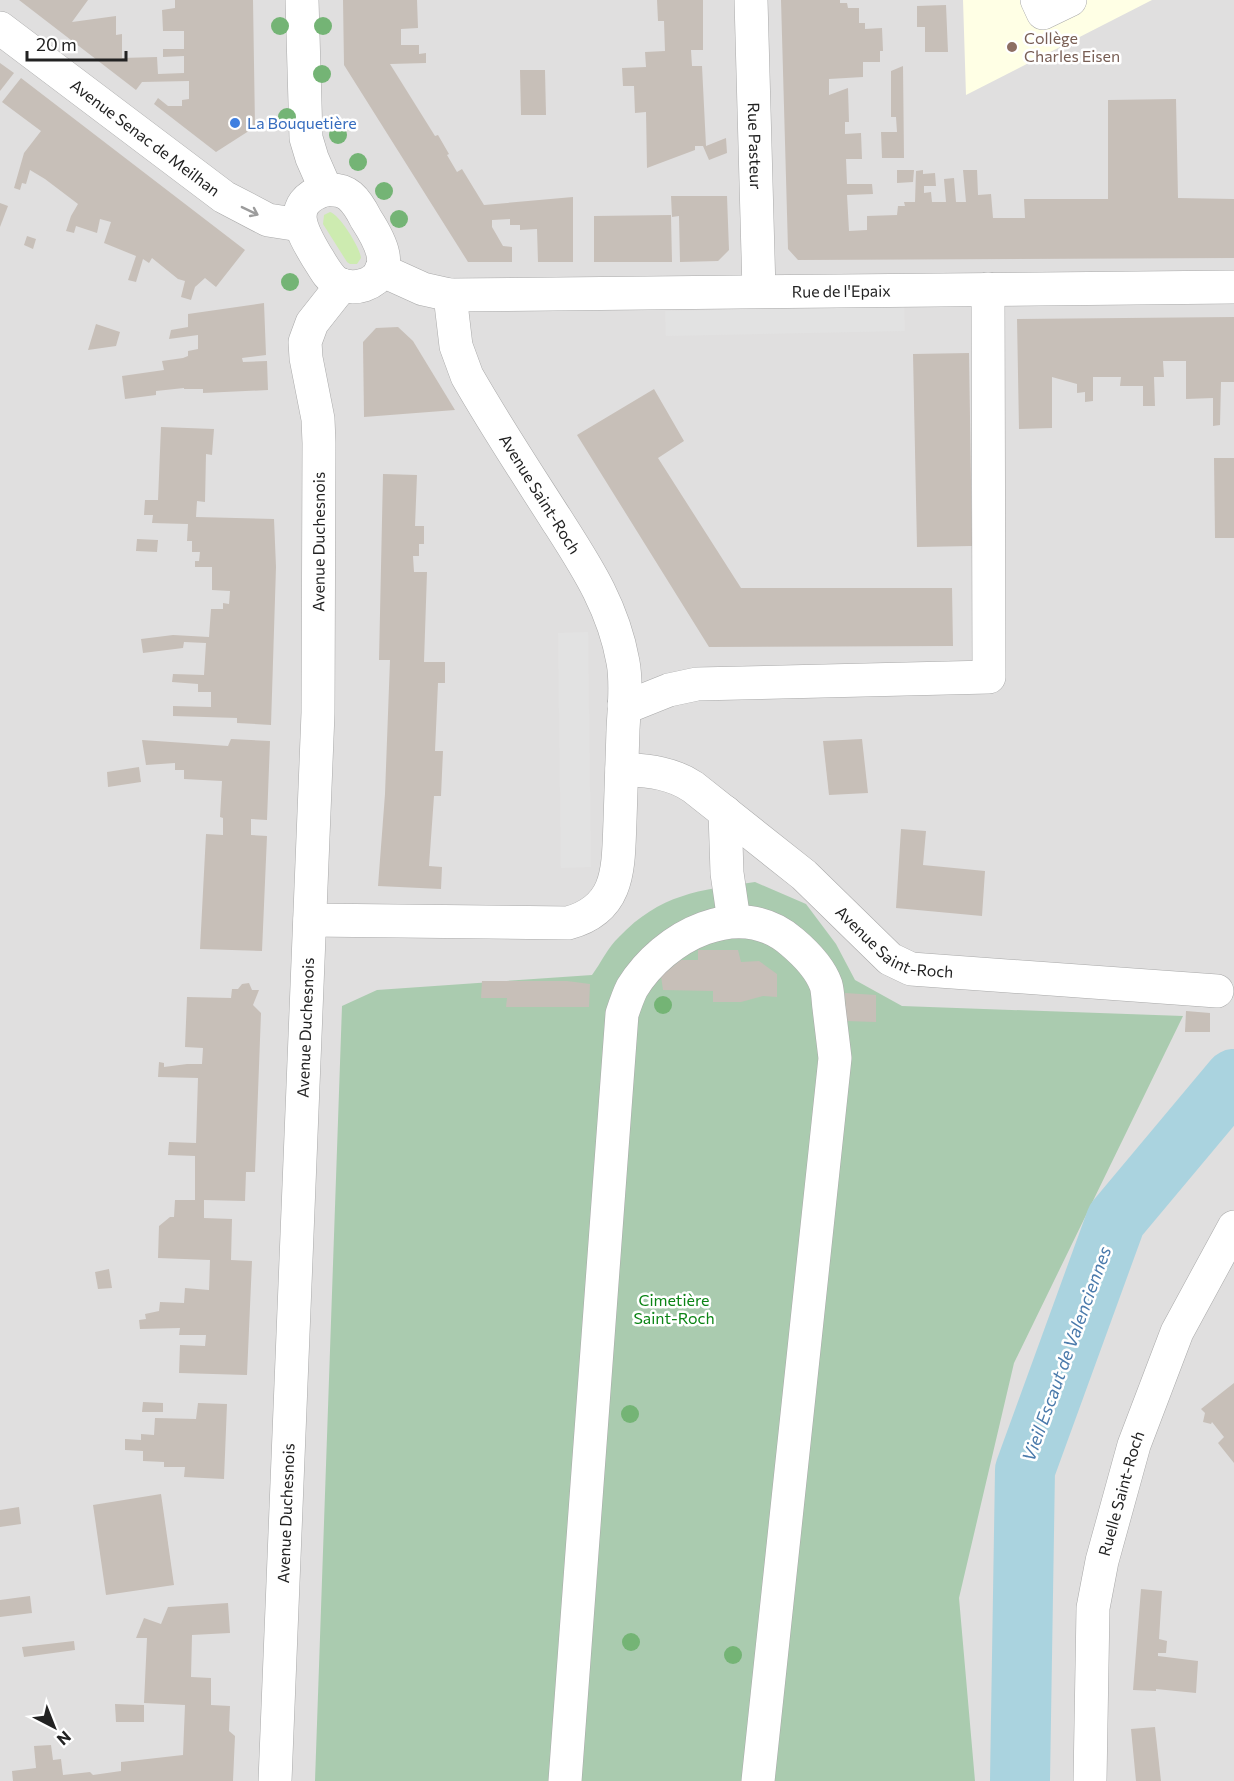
<svg xmlns="http://www.w3.org/2000/svg" width="1234" height="1781" font-family="Commissioner,sans-serif">
  <style>
    .residential { fill: #e0dfdf }
    .education { fill: #ffffe5 }
    .grass { fill: #cdebb0 }
    .cemetery { fill: #aacbaf }
    .parking { fill: #e2e2e2 }
    .lines { fill: none; stroke-linecap: round; stroke-linejoin: round }
    .river { stroke: #aad3df; stroke-width: 60 }
    .building { fill: #c7bfb8 }
    .minor-casing { stroke: #a9a9a9; stroke-width: 34 }
    .minor { stroke: #fff; stroke-width: 33 }
    .tree { fill: #74b475 }
    .oneway { stroke: #9c9c9c }
    .education-dot { fill: #8d6e63; stroke: #fff; stroke-width: 2 }
    .shop-dot { fill: #3f7fe0; stroke: #fff; stroke-width: 2 }
    .labels { text-anchor: middle; stroke-width: 5; stroke-linejoin: round; paint-order: stroke }
    .education-label { font-size: 16px; fill: #785e54; stroke: #fff; text-anchor: start }
    .shop-label { font-size: 16px; fill: #366cbe; stroke: #fff; text-anchor: start }
    .street-label { font-size: 16px; fill: #222; stroke: #fff }
    .park-label { font-size: 16px; fill: #0c8416; stroke: #fff }
    .water-label { font-size: 18px; font-style: italic; fill: #4a7aab; stroke: #fff }
  </style>
  <rect width="100%" height="100%" fill="#f2efe9"/>
  <rect class="residential" x="0" y="0" width="1234" height="1781"/>
  <path class="education" d="M963,0h189l-186,95z"/>
  <path class="grass" d="M330,212c10,3 30,36 31,46l-4,6h-7l-3,-2 -24,-38 1,-9z"/>
  <path class="cemetery" d="M755,882l51,22 30,40 19,36 47,26 281,10 -169,347 -55,235 16,183h-660l27,-775 35,-16 215,-15c9,-12 16,-28 27,-38 41,-43 80,-47 136,-55z"/>
  <g class="parking">
    <path d="M904,306l1,25 -239,5 -1,-25z"/>
    <path d="M588,632l3,235 -30,1 -3,-235z"/>
  </g>
  <g class="lines">
    <path class="river" d="M1020,1781l5,-311 91,-250 118,-141"/>
  </g>
  <g class="building">
    <path d="M19,0h69l-16,22 44,-6v19l6,-1v24l35,-1 1,17 26,-1v-17l-21,1v-8h21v-18h-21l-1,-21 13,-2v-8h78l2,127 -39,25 -62,-48 4,-6 10,8h14v-6l7,-1v-18l-47,1 -6,8z"/>
    <path d="M343,0h74l1,28 -17,1v16h18v9l7,-1v10l-36,1 45,72 3,-1 11,19 -2,1 10,17 5,-3 22,36 89,-8v65h-35l-1,-33 -17,1v-5h-10v-6l-18,1v7l11,19 9,1v15h-44l-124,-197z"/>
    <path d="M657,0h46v50h-12l1,16h10l4,80 20,-8 1,15 -18,7 -6,-14h-8v4l-48,18 -1,-56 -11,1 -1,-27h-11l-1,-18 24,-1 -1,-15 20,-1 -1,-30h-6z"/>
    <path d="M781,0h59v3h7l1,5h11v15h6v6l17,-1 1,23h-3v11h-17v15l-34,2v16l19,-7 1,34h-4v12l16,-1 1,26h-16l1,25h25l1,10 -26,1 2,36 18,-1v-14l30,-1 1,-9h7l-1,-4h11l1,-31 7,-1v4l12,-1 1,13h-12v7l7,-1 1,10h14l-2,-23 10,-1 2,24h10l-3,-32h14l1,25 13,-1 2,24h32l-1,-19h84v-99l68,-1 2,99 56,1v59l-436,2 -10,-11z"/>
    <path d="M946,5l2,47h-23v-25h-8v-21z"/>
    <path d="M0,63l14,10 -14,18z"/>
    <path d="M903,66l1,92h-22l-1,-26h16l-1,-15h-5v-46z"/>
    <path d="M520,70h25l1,45h-25z"/>
    <path d="M21,78l224,172 -29,37 -11,-9 -10,9 -4,13 -10,-3 4,-16 -7,-2 -26,-21 -3,5 -6,-4 -7,23 -8,-2 8,-24 -32,-13 7,-21 -11,-3 -3,14 -21,-7 -2,7 -8,-2 5,-15 7,-12 -33,-25 -15,-9 -4,14 -4,-1 -2,7 -6,-2 10,-35 17,-22 -39,-29z"/>
    <path d="M897,170h17l-1,12 -16,1z"/>
    <path d="M671,196h56l2,54 -11,11 -38,1 -1,-46 -7,1z"/>
    <path d="M0,203l8,3 -8,21z"/>
    <path d="M671,215l1,47h-78v-46z"/>
    <path d="M27,236l9,3 -3,10 -9,-4z"/>
    <path d="M264,303l2,52 -24,3 1,4 24,-1 1,29 -65,3v-4h-19v-1l-28,3v4l-31,4 -3,-23 42,-6 -2,-9 21,-3 5,-2v-5l10,-2v-14l-29,4 2,-9 17,-3v-13z"/>
    <path d="M1234,317v65h-13l-1,43 -7,1v-28l-27,1v-38h-23l1,16h-10l1,29h-12v-20h-23l1,-9h-28v24l-8,1v-10l-8,1v-9l-25,-7v51l-33,1 -2,-110z"/>
    <path d="M96,324l24,8 -4,14 -28,4z"/>
    <path d="M398,327l15,14 42,69 -91,7 -1,-75 13,-14z"/>
    <path d="M969,353l3,193 -55,1 -4,-193z"/>
    <path d="M654,389l30,52 -26,17 83,130h211l1,58 -244,1 -132,-212z"/>
    <path d="M161,427l53,2 -2,26 -6,-1 -1,48 -8,-1 -1,16 78,2 2,48 -5,158 -34,-2v-5l-64,-2v-10l38,1v-15h-13v-8l-26,-2 1,-8 31,1 2,-32 -22,-1 -1,6 -40,5 -2,-14 32,-4 36,2 2,-28h12v-6l6,1 1,-13 -18,-1v-23h-17v-6h4l1,-9h-8v-11h-5l1,-17 -36,-1 1,-8h-9l1,-15h13z"/>
    <path d="M1214,458h20v80h-19z"/>
    <path d="M383,474l34,1 -2,51h9v18h-5v12h-6l1,16h13l-3,90h21v21h-7l-3,68h8l-2,45h-7l-5,70 13,1 -1,22 -63,-3 7,-92 5,-134h-11z"/>
    <path d="M137,539l21,1 -1,12 -21,-1z"/>
    <path d="M231,739l39,2 -3,79 -16,-1v16l16,1 -5,115 -62,-2 6,-115 17,1v-17l-3,-1 2,-36 -38,-2v-9h-9v-7l-29,2 -4,-25 86,6z"/>
    <path d="M862,739l6,54 -39,2 -6,-54z"/>
    <path d="M139,767l2,15 -33,5 -1,-15z"/>
    <path d="M901,829l25,2 -3,34 62,6 -3,45 -86,-8z"/>
    <path d="M698,950h40l3,12 18,-1 18,13v23l-14,-1 -22,6h-28v-11l-50,-1 -2,-14 20,-16h17z"/>
    <path d="M482,981h85l23,3 -1,23h-83l1,-9h-26z"/>
    <path d="M249,983l3,7h7l-6,15 8,8 -6,159h-9l-1,29 -41,-1v18l28,1 -1,41 21,1 -5,114 -68,-2 1,-28 25,1 1,-11h-27l1,-7 -40,1 -1,-9 7,-1 -1,-5 14,-3 1,-9 24,1 1,-15 24,2 1,-30 -52,-2 1,-32 11,-9h4l1,-17h20v-44l-27,-1 1,-13 27,1 2,-65 -40,-1 1,-15 5,1v4l23,-3h15l1,-16 -18,-1 2,-50 44,1 1,-9h6l4,-5z"/>
    <path d="M845,993l31,2v27l-30,-1z"/>
    <path d="M1186,1011l24,2v19h-25z"/>
    <path d="M109,1269l3,19 -14,1 -3,-17z"/>
    <path d="M1234,1383v80l-16,-20 6,-6 -12,-15 -1,2 -8,-2 2,-9 -4,-4z"/>
    <path d="M143,1402l20,1v9h-21z"/>
    <path d="M198,1403l29,1 -3,75 -40,-2 1,-10h-21v-5l-21,-1v-10l-18,-1v-11l16,1v-6l13,1 1,-17 41,1z"/>
    <path d="M161,1494l13,91 -68,10 -13,-90z"/>
    <path d="M19,1507l2,17 -21,3v-17z"/>
    <path d="M1141,1589l21,2 -3,48 8,2 -1,12h-8v3l40,5 -2,32 -40,-4v2l-23,-1z"/>
    <path d="M30,1596l2,17 -32,4v-17z"/>
    <path d="M228,1603l2,30 -38,2 -1,42 20,1v27l19,1 -1,25 6,5 -2,45h-220l-1,-10 24,-3 -2,-22 17,-1 2,15 8,-1 2,16 27,-3 3,3 28,-4v-9l62,-7 2,-50 -41,-2 3,-65h-11l8,-20 17,6 7,-17z"/>
    <path d="M74,1641l1,9 -51,7 -2,-10z"/>
    <path d="M115,1704l29,1v17h-28z"/>
    <path d="M1155,1727l6,54h-25l-5,-52z"/>
  </g>
  <g class="lines">
    <g class="minor-casing">
      <g id="minor">
        <path d="M302,0l4,138 6,20 14,32"/>
        <path id="s1" d="M751,0l8,291"/>
        <path d="M1037,0l6,13 27,-13"/>
        <path id="s2" d="M0,28l224,169 44,23 32,5"/>
        <path d="M324,190c9,-1 19,0 26,6 7,6 12,15 16,23 13,20 33,53 -2,66 -9,3 -19,2 -27,-2 -9,-6 -14,-17 -20,-26 -15,-25 -32,-53 7,-67z"/>
        <path id="s3" d="M381,270l42,19 27,6 784,-8"/>
        <path d="M624,705l10,-1 35,-14 28,-6 292,-7 -1,-388"/>
        <path id="s4" d="M622,769c26,2 49,3 71,18l111,88 86,84 21,10 306,22"/>
        <path d="M725,812l2,61 7,48"/>
        <path d="M310,920l258,3c53,-14 50,-56 52,-102 1,-30 2,-61 3,-91 1,-22 4,-46 0,-68 -10,-56 -37,-96 -67,-143 -30,-47 -61,-94 -89,-143l-11,-30 -6,-51"/>
        <path id="s5" d="M275,1781l43,-1068 1,-270 -1,-24 -12,-61 -1,-16 7,-19 30,-38"/>
        <path d="M565,1781l57,-767c3,-9 6,-18 10,-26 32,-52 107,-92 160,-46 13,11 28,26 34,43 2,7 2,16 3,23 2,16 4,33 6,50l-77,723"/>
        <path id="s6" d="M1090,1781l3,-173 9,-47 32,-116 43,-113 57,-105"/>
      </g>
    </g>
    <use href="#minor" class="minor"/>
  </g>
  <g class="tree">
    <circle cx="280" cy="26" r="9"/>
    <circle cx="323" cy="26" r="9"/>
    <circle cx="322" cy="74" r="9"/>
    <circle cx="287" cy="117" r="9"/>
    <circle cx="338" cy="135" r="9"/>
    <circle cx="358" cy="162" r="9"/>
    <circle cx="384" cy="191" r="9"/>
    <circle cx="399" cy="219" r="9"/>
    <circle cx="290" cy="282" r="9"/>
    <circle cx="663" cy="1005" r="9"/>
    <circle cx="630" cy="1414" r="9"/>
    <circle cx="631" cy="1642" r="9"/>
    <circle cx="733" cy="1655" r="9"/>
  </g>
  <defs><path id="oneway-shaft" d="M-6 0H5M1.5-3L5.5 0L1.5 3" fill="none" stroke-width="1.6" stroke-linecap="round" stroke-linejoin="round" transform="scale(1.5)"/></defs>
  <use class="oneway" href="#oneway-shaft" transform="translate(250 211) rotate(26)"/>
  <circle class="education-dot" cx="1012" cy="47" r="6"/>
  <circle class="shop-dot" cx="235" cy="123" r="6"/>
  <g class="labels">
    <g class="education-label">
      <text x="1024" y="44">Collège<tspan x="1024" dy="18">Charles Eisen</tspan></text>
    </g>
    <g class="shop-label">
      <text x="247" y="129">La Bouquetière</text>
    </g>
    <g class="street-label">
      <text dy="6" stroke="none"><textPath href="#s2" startOffset="182">Avenue Senac de Meilhan</textPath></text>
      <text dy="6" stroke="none"><textPath href="#s1" startOffset="146">Rue Pasteur</textPath></text>
      <text dy="6" stroke="none"><textPath href="#s3" startOffset="465">Rue de l'Epaix</textPath></text>
      <text transform="translate(540 494) rotate(58)" y="6">Avenue Saint-Roch</text>
      <text dy="6" stroke="none"><textPath href="#s5" startOffset="1240">Avenue Duchesnois</textPath></text>
      <text dy="6" stroke="none"><textPath href="#s4" startOffset="333">Avenue Saint-Roch</textPath></text>
      <text dy="6" stroke="none"><textPath href="#s5" startOffset="754">Avenue Duchesnois</textPath></text>
      <text dy="6" stroke="none"><textPath href="#s6" startOffset="291">Ruelle Saint-Roch</textPath></text>
      <text dy="6" stroke="none"><textPath href="#s5" startOffset="268">Avenue Duchesnois</textPath></text>
    </g>
    <g class="park-label">
      <text x="674" y="1306">Cimetière<tspan x="674" dy="18">Saint-Roch</tspan></text>
    </g>
    <g class="water-label">
      <text transform="translate(1067 1354) rotate(-70)" y="6">Vieil Escaut de Valenciennes</text>
    </g>
  </g>
  <g transform="translate(54 1727) rotate(138)" stroke="#ffffff" stroke-width="4.5" paint-order="stroke">
  <path d="M0-4.5L10 22L0 15L-10 22Z" fill="#222222"/>
  <text y="-9" font-size="16" font-weight="bold" text-anchor="middle" fill="#222222">N</text>
  </g>
  <path d="M27 51v9h99v-9" fill="none" stroke="#222222" stroke-width="3"/>
  <text x="36" y="51" font-size="18" fill="#222222" stroke="#ffffff" stroke-width="4.5" paint-order="stroke">20 m</text>
</svg>
